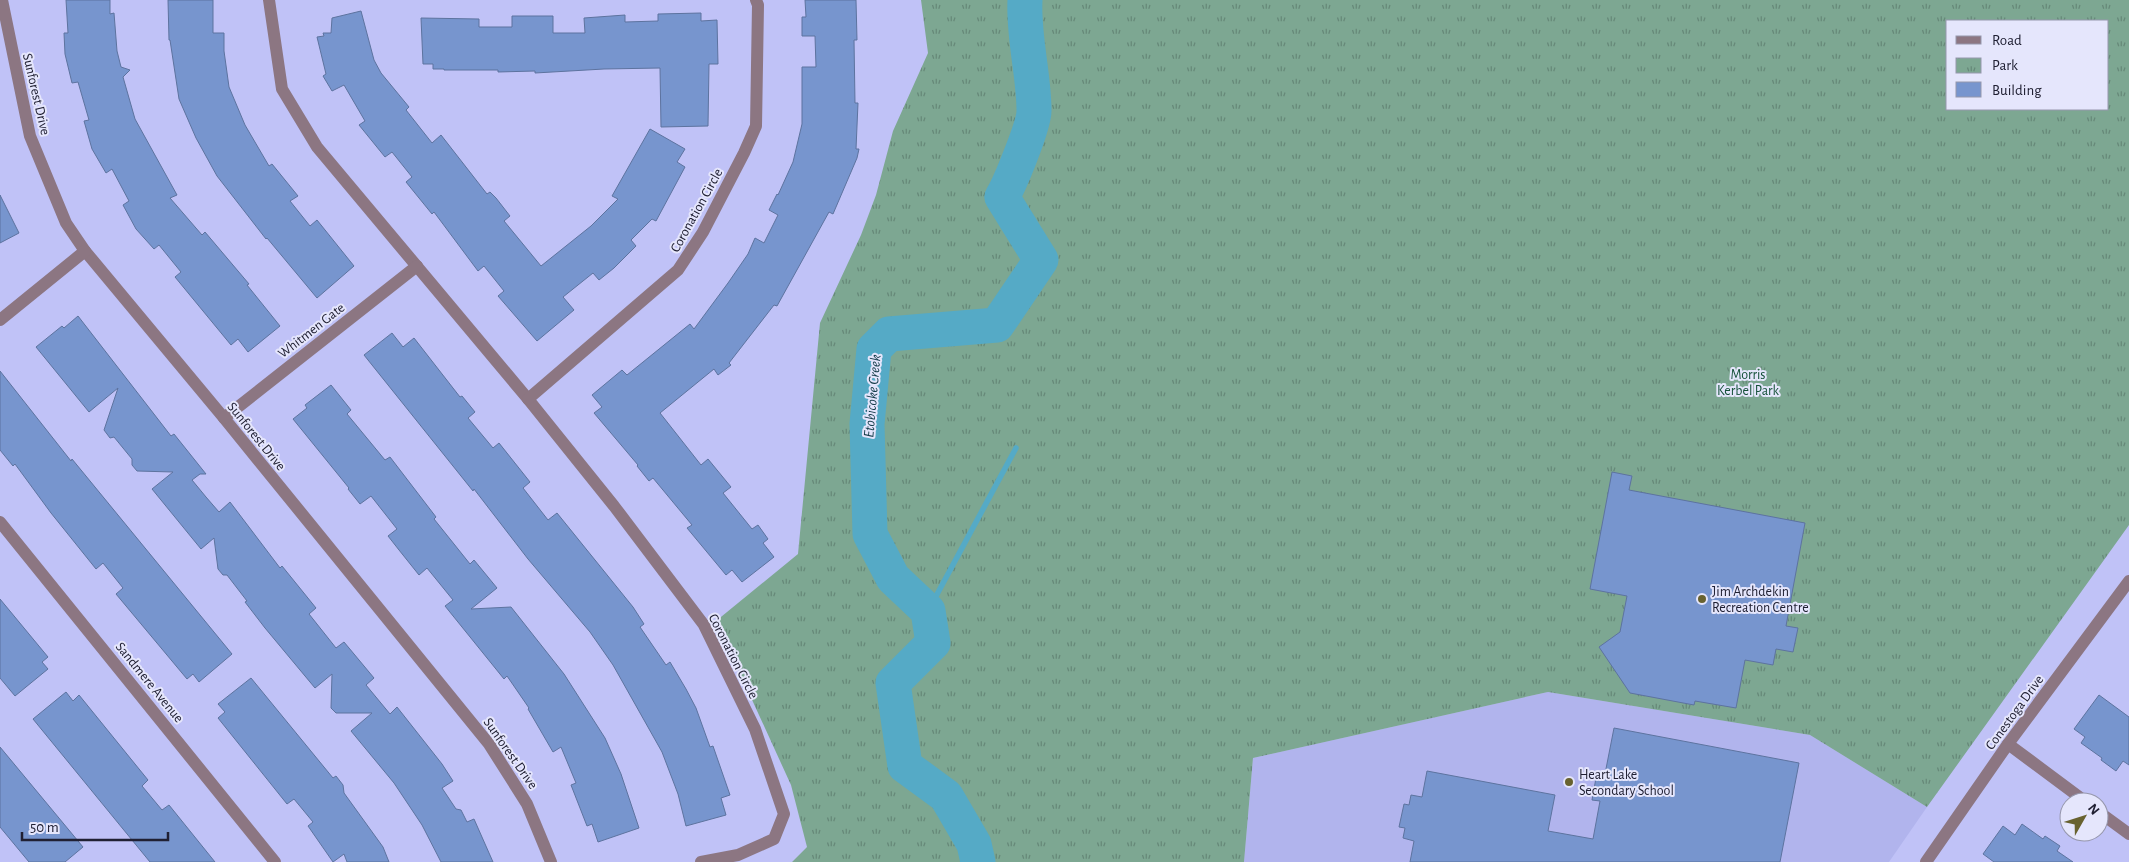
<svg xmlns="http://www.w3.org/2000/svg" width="2129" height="862" font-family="'Alegreya Sans',sans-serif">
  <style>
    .built { fill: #b1b4ed }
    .park { fill: url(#park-tufts); fill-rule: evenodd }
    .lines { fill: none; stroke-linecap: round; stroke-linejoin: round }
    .stream { stroke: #55aac6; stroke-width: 5.5 }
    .river { stroke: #55aac6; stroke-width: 35 }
    .building { fill: #7795ce; stroke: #5d739f }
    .minor { stroke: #8c7682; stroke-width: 12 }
    .poi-dot { fill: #68622f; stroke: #e5e6fc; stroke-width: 2 }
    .labels { text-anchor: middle; stroke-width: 4; stroke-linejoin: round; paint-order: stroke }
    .street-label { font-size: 14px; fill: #202033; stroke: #e5e6fc }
    .park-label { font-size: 14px; fill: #145038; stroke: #e5e6fc }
    .poi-label { font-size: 14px; fill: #202033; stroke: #e5e6fc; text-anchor: start }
    .water-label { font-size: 15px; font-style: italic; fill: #163d4a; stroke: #e5e6fc }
  </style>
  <defs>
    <pattern id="park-tufts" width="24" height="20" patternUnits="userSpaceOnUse" patternTransform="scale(1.25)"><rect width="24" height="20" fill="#7da792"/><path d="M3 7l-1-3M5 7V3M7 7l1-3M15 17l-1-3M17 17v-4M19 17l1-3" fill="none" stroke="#668878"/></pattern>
  </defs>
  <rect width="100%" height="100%" fill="#c0c2f7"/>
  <path class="built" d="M1548,692l262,43 117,72 -38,55h-645l9,-104z"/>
  <path class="park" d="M921,0h1208v525l-202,282 -117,-72 -262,-43 -295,66 -9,104h-452l15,-15 -16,-62 -75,-164 82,-67 22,-231 41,-88 15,-40 17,-64 35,-78zM1948,21h160v88h-160z"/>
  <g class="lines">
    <path class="stream" d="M928,611l88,-163"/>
    <path class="river" d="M978,862l-4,-18 -28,-48 -41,-30 -12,-83 40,-40 -5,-32 -35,-33 -23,-44 -3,-110 7,-75 15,-15 108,-9 44,-65 -39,-63c8,-13 32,-72 32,-86 0,-37 -11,-74 -9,-111"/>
  </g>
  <g class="building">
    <path d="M66,0h44v14l4,-1 3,38 4,16 9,3 -7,7 12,42 42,76 -7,3 32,37 3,-3 44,52 -2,1 33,41 -32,26 -10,-13 -7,6 -56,-68 6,-5 -22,-27 -5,4 -18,-20 -13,-24 6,-4 -17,-32 -6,4 -14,-24 -8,-28 5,-1 -11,-38 -6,1 -7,-29 -1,-21h4z"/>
    <path d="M168,0h45v33h11v18l5,36 16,38 24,41 3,-2 26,32 -8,5 20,25 7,-6 37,46 -37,32 -50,-60 -1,1 -49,-63 -21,-38 -17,-39 -9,-59h-1z"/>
    <path d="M805,0h51l1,40h-3l1,63h3l-2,46h3l-2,9 -24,56 -4,-2 -52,94 -3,-1 -45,58 2,2 -13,10 -4,-6 -54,44 41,52 7,-6 23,28 -8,6 29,36 6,-4 10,14 -5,4 11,14 -32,25 -10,-12 -6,5 -39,-47 5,-3 -39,-47 -4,3 -12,-15 1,-1 -44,-52 8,-6 -10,-12 30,-25 5,5 63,-51 4,5 34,-46 20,-29 7,-16 9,5 14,-28 -9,-5 8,-16 1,1 15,-33 9,-38v-57h14l-1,-31h-13v-19h4z"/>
    <path d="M361,11l13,49 7,13 28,34 -3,3 26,33 9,-8 46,59 3,-2 6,6 14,18 -6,5 37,45 50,-40 27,-27 -6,-3 38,-67 35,20 -8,13 8,5 -29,54 -4,-2 -21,21 5,6 -22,22 -15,12 -6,-7 -30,24 11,13 -37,31 -39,-45 6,-5 -20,-25 -6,5 -44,-59 -2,2 -26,-32 6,-5 -20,-25 -7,5 -26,-32 6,-4 -21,-36 -12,6 -9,-15 3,-2 -9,-37 7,-1 -1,-3h8l1,-15z"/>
    <path d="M701,13v8l16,-1 1,44h-9l-1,62 -47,1 -1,-59 -56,1 -69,4v-2l-37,1v-2h-54v-1h-11v-5h-10l-2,-46 58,1v8h33v-11h41v17h32l-1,-15 41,-3v7l33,-1v-7z"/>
    <path d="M0,195l19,38 -19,10z"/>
    <path d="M78,316l93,120 3,-2 32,40h-6l-8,6 14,17 13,15 11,-10 50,66 2,-2 34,42 -7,6 27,34 8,-6 30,36 -8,7 24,29 7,-7 45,57 11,17 -11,7 14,21 5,1 6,12 7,-3 19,43h-52l-19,-37 -28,-42 -43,-52 21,-18h-36l-5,-5 1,-34 -17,14 -50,-60 -20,-26 2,-1 -20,-26h-4l-5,-6 -4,-31 -13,11 -49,-60 21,-17 -36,-1 -5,-6v-6l-18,-22 -4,1 -6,-8 14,-42 -29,24 -53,-65 26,-21 2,2z"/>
    <path d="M392,333l11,14 11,-9 46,59 2,-1 13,16 -7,6 25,30 6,-5 31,39 -7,6 25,32 9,-7 76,94 11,17 -4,3 26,38 4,-3 16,27 10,19 14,39 3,-1 17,49 -9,3 5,17 -40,11 -8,-32 -16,-42 -49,-87 -23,-33 -62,-73 -54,-70 -1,2 -109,-136z"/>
    <path d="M0,371l71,90 1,-2 160,195 -33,28 -6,-8 -6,5 -71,-85 7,-6 -20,-25 -7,6 -45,-56 -36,-49 -2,2 -13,-16z"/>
    <path d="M331,385l20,25 -4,4 38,46 5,-3 46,60 -2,2 36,45 4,-4 23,28 -26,21 40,-2 53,67 41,64 16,36 18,54 -41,14 -6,-18 -5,2 -16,-41 5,-2 -15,-36 -8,5 -25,-43 1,-1 -22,-32 -3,3 -59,-73 8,-6 -26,-32 -8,7 -20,-25 -11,-14 9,-7 -26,-33 -11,8 -12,-15 1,-1 -56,-69 14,-11 -2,-3z"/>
    <path d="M1612,472l20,4 -3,14 176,33 -19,103 12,2 -5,24 -17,-3 -3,16 -28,-5 -9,48 -41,-7 -1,4 -64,-12 -31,-46 21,-15 7,-36 -37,-7z"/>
    <path d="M0,599l48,58 -6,5 6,7 -33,27 -15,-18z"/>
    <path d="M251,678l82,100 3,-2 7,9 1,8 39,54 6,15h-42l-3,-8 -11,8 -25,-36 5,-4 -19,-23 -7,5 -69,-86 7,-6 -7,-8z"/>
    <path d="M66,692l7,9 6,-6 69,85 -6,6 20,24 7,-5 46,57h-65l-117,-143z"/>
    <path d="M2099,695l30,22v48l-6,-4 -7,10 -15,-11 1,-2 -21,-15 4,-6 -11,-8z"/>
    <path d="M1614,728l185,35 -19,99h-370l4,-21 -11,-3 2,-10 -6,-1 5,-23 5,1 2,-10 11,2 5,-26 128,24 -7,36 45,8 7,-38 -8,-1 4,-22 8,1z"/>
    <path d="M0,747l83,100 -18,15h-36l-29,-35z"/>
    <path d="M2022,824l21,15 2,-3 15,10 -3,5 16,11h-79l-11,-8 20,-28 12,9z"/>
  </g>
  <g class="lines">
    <g class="minor">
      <path d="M2,0l28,136 36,87 19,28 139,167 265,326 38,60 24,58"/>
      <path d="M269,0l13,89 35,58 211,252 86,107 90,119 51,104 29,85 -10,25 -36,16 -37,7"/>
      <path d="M0,320l85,-69"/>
      <path d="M528,399l150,-129 25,-38 41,-79 12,-27 2,-121 -2,-5"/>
      <path d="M224,418l193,-152"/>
      <path d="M0,522l275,340"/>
      <path d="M2008,744l78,58"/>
      <path d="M2099,812l30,22"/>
      <path d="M1926,862l82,-118 121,-163"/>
    </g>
  </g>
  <g class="poi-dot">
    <circle cx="1702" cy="599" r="5"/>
    <circle cx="1569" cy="782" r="5"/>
  </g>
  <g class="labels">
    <g class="street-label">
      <text transform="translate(37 94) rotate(77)" y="5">Sunforest Drive</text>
      <text transform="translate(696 210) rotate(-61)" y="5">Coronation Circle</text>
      <text transform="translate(311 330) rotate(-38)" y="5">Whitmen Gate</text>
      <text transform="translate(257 436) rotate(51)" y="5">Sunforest Drive</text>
      <text transform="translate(734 656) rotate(63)" y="5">Coronation Circle</text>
      <text transform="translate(150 682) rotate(51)" y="5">Sandmere Avenue</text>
      <text transform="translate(2014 712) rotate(-54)" y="5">Conestoga Drive</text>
      <text transform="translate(511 753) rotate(55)" y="5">Sunforest Drive</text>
    </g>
    <g class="park-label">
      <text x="1748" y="379">Morris<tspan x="1748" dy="16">Kerbel Park</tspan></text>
    </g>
    <g class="poi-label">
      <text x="1712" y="596">Jim Archdekin<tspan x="1712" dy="16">Recreation Centre</tspan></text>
      <text x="1579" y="779">Heart Lake<tspan x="1579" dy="16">Secondary School</tspan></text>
    </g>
    <g class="water-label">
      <text transform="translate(872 396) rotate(-85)" y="5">Etobicoke Creek</text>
    </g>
  </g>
  <rect x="1946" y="20" width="162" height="90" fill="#e5e6fc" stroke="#9697ac"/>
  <rect x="1956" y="36" width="25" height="8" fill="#8c7682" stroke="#9697ac"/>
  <text x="1992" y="45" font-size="15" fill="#202033">Road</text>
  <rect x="1956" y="58" width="25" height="15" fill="url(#park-tufts)" stroke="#9697ac"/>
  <text x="1992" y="70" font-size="15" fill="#202033">Park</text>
  <rect x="1956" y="82" width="25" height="15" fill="#7795ce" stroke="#9697ac"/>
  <text x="1992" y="95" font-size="15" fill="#202033">Building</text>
  <g transform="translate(2084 817) rotate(51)"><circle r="24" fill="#e5e6fc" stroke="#9697ac"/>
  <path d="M0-4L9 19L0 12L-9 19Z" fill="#68622f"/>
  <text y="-8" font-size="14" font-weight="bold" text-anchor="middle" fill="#202033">N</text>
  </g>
  <path d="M22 832v8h146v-8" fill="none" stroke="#202033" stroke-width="2.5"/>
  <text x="30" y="832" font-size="15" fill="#202033" stroke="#e5e6fc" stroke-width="4" paint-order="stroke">50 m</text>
</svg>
